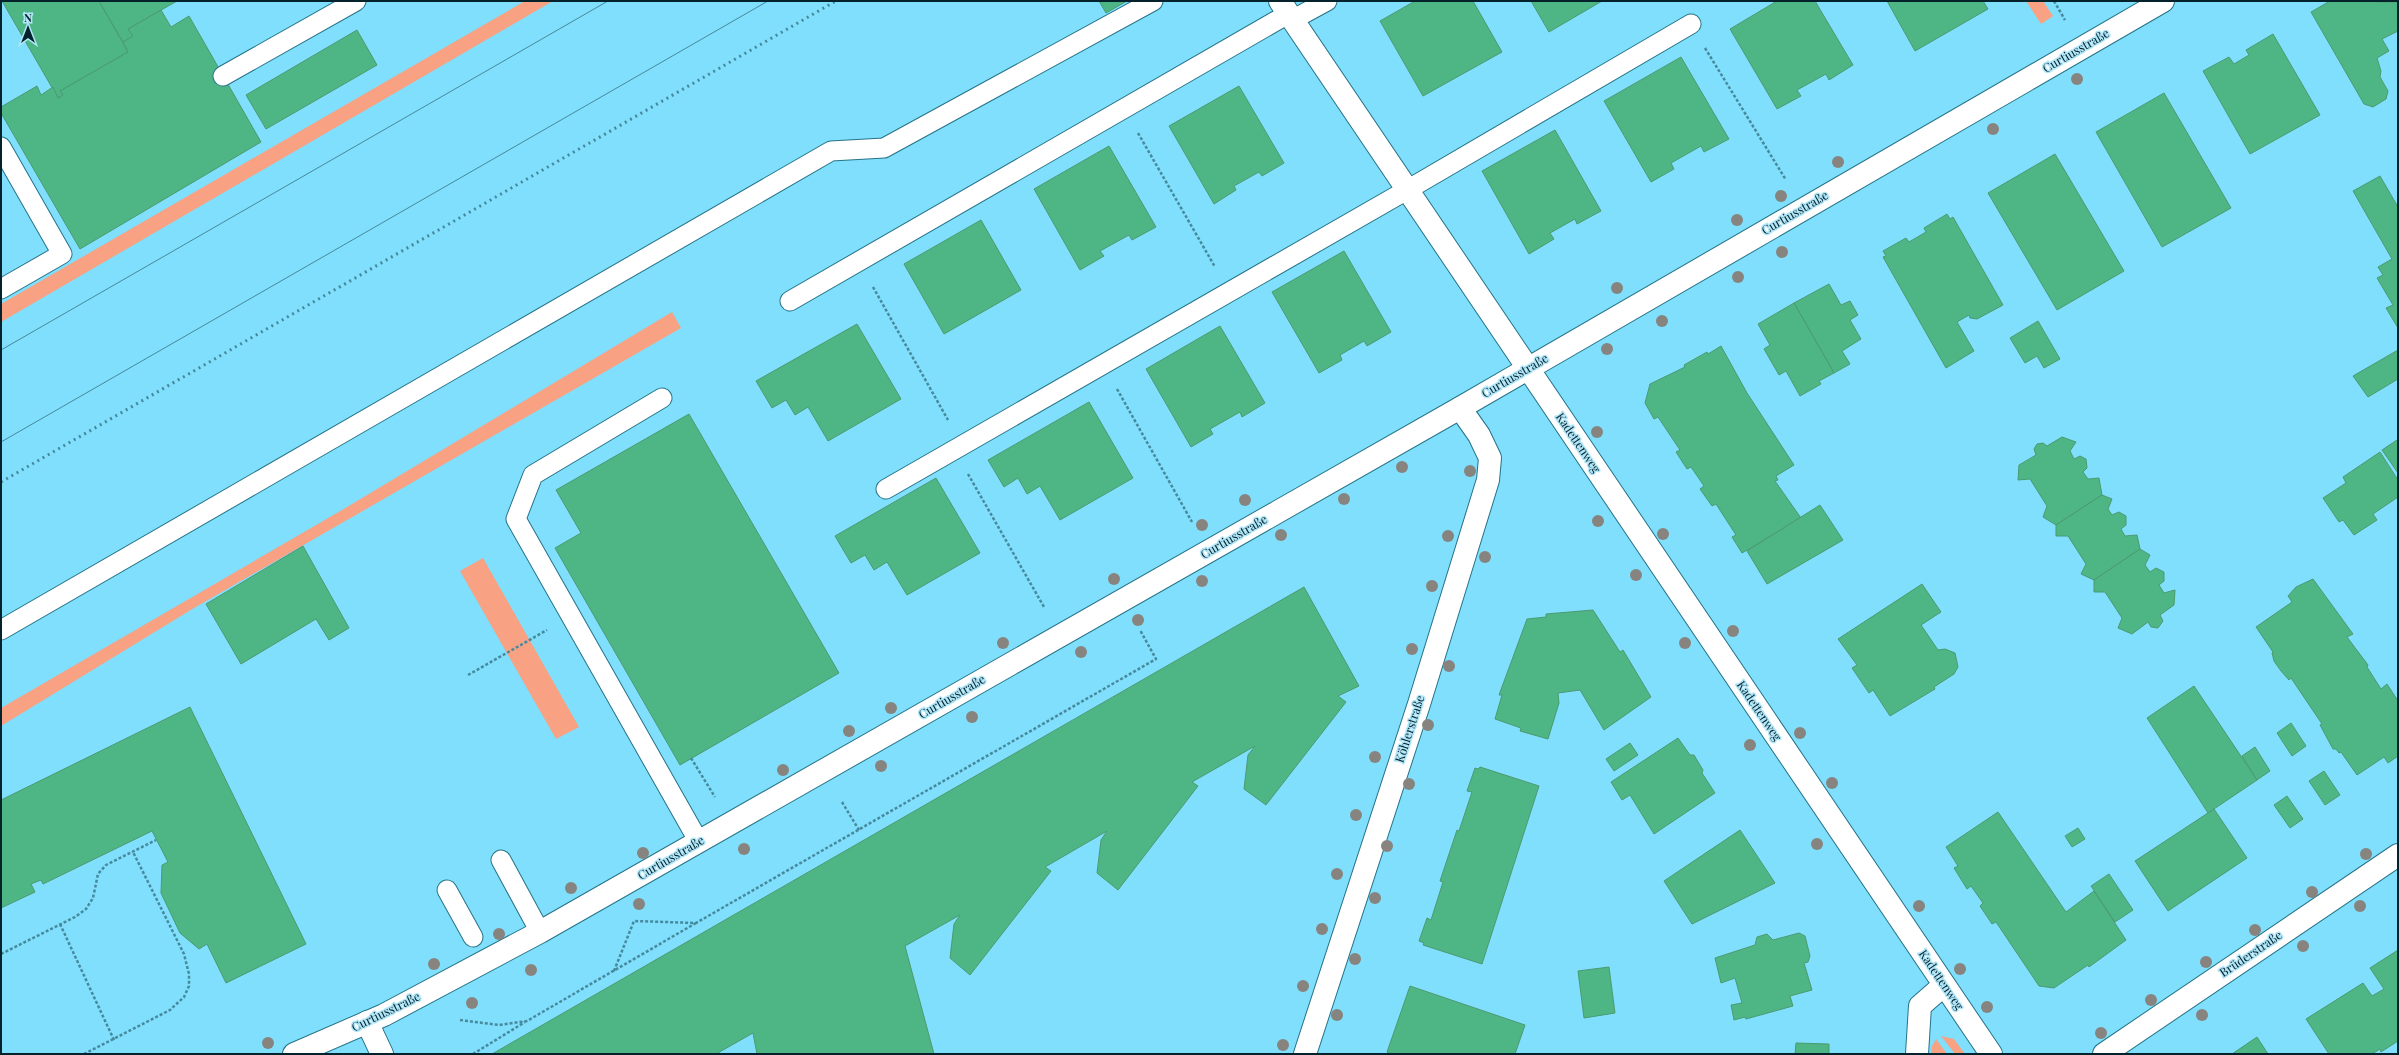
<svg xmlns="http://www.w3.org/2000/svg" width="2399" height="1055" font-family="'Playfair Display',serif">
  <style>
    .green { fill: #f8a183 }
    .building { fill: #4eb684; stroke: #4b9a72 }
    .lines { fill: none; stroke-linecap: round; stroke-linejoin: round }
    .service-casing { stroke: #267387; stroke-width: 21 }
    .minor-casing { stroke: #267387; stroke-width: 24 }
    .path { stroke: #478a9e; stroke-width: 2.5; stroke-dasharray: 3 2; stroke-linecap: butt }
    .service { stroke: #fff; stroke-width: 19 }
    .minor { stroke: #fff; stroke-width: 22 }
    .tram { stroke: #46899c; stroke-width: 1 }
    .rail { stroke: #46899c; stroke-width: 3; stroke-dasharray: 2 4; stroke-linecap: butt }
    .tree { fill: #87847f }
    .labels { text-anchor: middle; stroke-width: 3; stroke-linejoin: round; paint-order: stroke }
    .street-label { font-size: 12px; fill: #03222b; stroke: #b1e6f8 }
  </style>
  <rect width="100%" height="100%" fill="#7fdffc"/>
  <g class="green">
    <path d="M525,1h28l-552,321v-18z"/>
    <path d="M2026,1h17l10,15 -12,8z"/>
    <path d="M672,312l9,16 -487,280 -193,118v-18l341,-198z"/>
    <path d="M483,558l96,169 -23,12 -96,-168z"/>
    <path d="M1941,1036l13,3 11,15h-10z"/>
    <path d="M1936,1039l11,15h-16l1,-8z"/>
  </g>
  <g class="building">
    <path d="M2,1h97l29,51 -68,39 3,4 -5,3z"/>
    <path d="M99,1h78l-49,28 5,7 -10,6z"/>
    <path d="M1099,1h28l-21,12z"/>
    <path d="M1415,1h58l29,51 -79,44 -43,-75z"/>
    <path d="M1531,1h71l-53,31z"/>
    <path d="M1777,1h38l38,64 -24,15 -3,-6 -29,16 4,6 -24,13 -47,-80z"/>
    <path d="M1887,1h96l5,8 -73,42z"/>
    <path d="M2330,1l68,1v29l-16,8 7,12 -12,7 4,13 -1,6 8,14 -2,8 -13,8 -9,-3 -53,-92z"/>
    <path d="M161,10l10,17 18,-11 72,126 -181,107 -79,-136v-6l36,-21 4,9 12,-8 5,11 5,-3 -3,-4 68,-39 -5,-10 10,-6 -5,-7z"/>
    <path d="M357,30l20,35 -111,64 -20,-34z"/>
    <path d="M2273,34l47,81 -70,39 -47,-83 26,-14 5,7 15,-9 -3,-5z"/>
    <path d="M1681,57l48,82 -25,13 -3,-6 -30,17 3,6 -23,13 -47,-81z"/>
    <path d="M1239,86l45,77 -22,13 -3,-4 -25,14 2,4 -22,14 -45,-78z"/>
    <path d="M2164,93l67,115 -69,39 -66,-115z"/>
    <path d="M1555,130l46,81 -24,13 -2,-5 -25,14 4,6 -25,15 -47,-83z"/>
    <path d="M1109,146l47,81 -24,13 -3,-5 -29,16 4,5 -24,14 -46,-81z"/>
    <path d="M2055,154l69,117 -67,39 -69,-117z"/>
    <path d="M2380,176l18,31v121l-12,-20 7,-3 -16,-27 6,-3 -5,-8 14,-8 -39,-68z"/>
    <path d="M1947,214l3,5 3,-2 50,88 -26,14 -7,-1 -1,-3 -12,7 17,29 -28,17 -63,-111 3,-1 -3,-5 23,-13 3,4 17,-10 -2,-4z"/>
    <path d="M981,220l40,70 -77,44 -40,-70z"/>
    <path d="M1344,251l47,81 -24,14 -3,-5 -24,14 2,5 -23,13 -47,-81z"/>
    <path d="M1829,284l12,21 9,-4 8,14 -8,5 11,19 -19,12 8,13 -16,9 -40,-70z"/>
    <path d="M1794,303l40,70 -15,8 2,3 -21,12 -14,-25 -7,4 -15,-26 6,-4 -12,-21z"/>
    <path d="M2038,321l22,38 -16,9 -7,-12 -12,7 -15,-25z"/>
    <path d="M857,324l44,75 -73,42 -20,-34 -13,8 -9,-15 -14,8 -16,-27z"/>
    <path d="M1220,326l45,77 -23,14 -2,-5 -30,17 3,5 -22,13 -45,-78z"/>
    <path d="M1721,346l26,47 47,72 -18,11 2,4 -3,1 26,37 -59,35 -10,-16 4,-2 -20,-31 -4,2 -12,-17 4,-3 -13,-19 -4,2 -11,-17 4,-2 -22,-33 -4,2 -9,-16 5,-19 35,-17 -1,-2 23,-13 1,2z"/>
    <path d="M2398,350v29l-30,18 -15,-21z"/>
    <path d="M1089,402l44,76 -73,42 -20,-34 -13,8 -9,-16 -14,9 -16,-27z"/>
    <path d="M689,414l150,259 -159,92 -125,-217 26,-15 -25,-43z"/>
    <path d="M2062,437l14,5 -6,9 4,8 6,-3 6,3 1,9 -4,4 5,7 11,-1 3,17 -46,30 -13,-8 4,-11 -17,-27 -12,1 1,-15 17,-10 -2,-6 3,-5 6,-1 4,3z"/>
    <path d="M2397,440l1,2v31l-16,-23z"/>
    <path d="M2380,452l18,28v17l-25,17 4,6 -23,15 -11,-15 -4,2 -16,-24 23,-15 -3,-6z"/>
    <path d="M936,478l44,75 -73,42 -20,-33 -13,8 -9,-15 -14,8 -16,-27z"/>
    <path d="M2102,495l10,4 -4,10 4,6 7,-3 7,4v9l-5,4 4,7 12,-1 3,14 -46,31 -13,-6 5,-10 -18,-28h-12v-11z"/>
    <path d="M1820,505l23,35 -76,44 -20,-33z"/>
    <path d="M303,546l46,82 -20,12 -13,-21 -75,45 -35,-60z"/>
    <path d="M2140,549l10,6 -5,10 5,7 6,-4 8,4v9l-5,4 5,8 11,-3 -1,15 -14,10 3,6 -5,7 -7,-1 -3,-5 -16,12 -14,-6 4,-10 -17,-26h-11v-12z"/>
    <path d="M2313,579l40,55 -6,3 21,28 -1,2 14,22 6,-5 11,17v55l-10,7 -4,-6 -27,18 -16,-23 -2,1 -3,-4h-3l-13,-24 2,-1 -31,-46 -2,2 -8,-9 -7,-10 -2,-8 1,-1 -17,-25 36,-25 -4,-6 8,-9z"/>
    <path d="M1922,584l19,28 -20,13 17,25 7,-1 10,4 3,14 -4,7 -20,13 1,2 -45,27 -17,-26 -4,3 -17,-25 5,-3 -19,-26z"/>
    <path d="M1304,587l55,99 -21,10 8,6 -80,103 -22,-16 4,-34 7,-9 -63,36 6,4 -80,104 -21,-17 4,-33 6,-9 -62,36 6,4 -81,104 -20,-17 4,-34 6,-9 -55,31 29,108h-177l-4,-21 -37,21h-224z"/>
    <path d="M1593,610l27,42 3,-2 28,47 -47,33 -24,-40 -22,3 1,10 -11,36 -28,-8 1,-3 -26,-9 7,-24h-3l28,-76 19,-2v-3z"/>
    <path d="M2194,686l63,94 -49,33 -61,-95z"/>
    <path d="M190,707l116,237 -80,39 -19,-39 -8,5 -19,-16 -19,-40 1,-28 6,-3 -16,-31 -109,53 -2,-4 -10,4 4,8 -34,16v-108z"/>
    <path d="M2291,723l15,23 -14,10 -15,-23z"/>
    <path d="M1678,738l12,17h4l9,15 -1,3 13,20 -61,41 -24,-39 -8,5 -11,-18z"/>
    <path d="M1630,743l8,12 -24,16 -8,-12z"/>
    <path d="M2255,747l15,24 -13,9 -15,-24z"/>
    <path d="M1480,767l59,19 -57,178 -59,-19 1,-2 -5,-2 8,-23 4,2 12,-38 -3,-1 17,-51 2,1 13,-39 -5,-1 8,-23 3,1z"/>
    <path d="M2324,771l16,24 -15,10 -16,-24z"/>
    <path d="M2287,796l16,23 -13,9 -16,-23z"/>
    <path d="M2214,809l33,49 -79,53 -33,-50z"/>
    <path d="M1998,812l68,100 28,-21 32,49 -37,27 -1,-2 -34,23 -15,-2 -43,-64 -4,2 -12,-18 3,-3 -12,-17 -4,3 -13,-21 4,-2 -12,-19z"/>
    <path d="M2078,828l7,11 -13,8 -7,-11z"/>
    <path d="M1740,830l35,53 -83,41 -28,-43z"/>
    <path d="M2109,874l24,36 -18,12 -24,-36z"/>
    <path d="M1799,933l6,3 5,20 -2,6 -4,1 8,27 -22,6 3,10 -47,13 -1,-2 -11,3 -3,-15 11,-2 -7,-25 -14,5 -6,-25 40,-13 2,-8 10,-3 6,6z"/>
    <path d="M2398,950v91l-17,11 -1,-3 -8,5h-43l-23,-35 57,-36 9,13 12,-7 -14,-21z"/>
    <path d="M1609,967l6,46 -31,5 -6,-47z"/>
    <path d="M1410,986l115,39 -10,29h-122l-6,-2z"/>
    <path d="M2257,1037l11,17h-36z"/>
    <path d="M1796,1043l33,1v10h-34z"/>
  </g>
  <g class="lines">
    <g class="service-casing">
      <g id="service">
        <path d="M1292,20l35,-19"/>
        <path d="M223,76l133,-75"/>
        <path d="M1,147l61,107 -61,35"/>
        <path d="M790,301l498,-287"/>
        <path d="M662,398l-129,77 -17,44 183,323"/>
        <path d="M886,489l521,-299 284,-166"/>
        <path d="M1,630l830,-479 53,-3 269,-147"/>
        <path d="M501,860l39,72"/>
        <path d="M447,890l26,47"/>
      </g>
    </g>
    <g class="minor-casing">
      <g id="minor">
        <path d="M1280,1l711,1053"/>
        <path d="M367,1022l15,32"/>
        <path d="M294,1054l90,-39 156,-83 920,-524 703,-407"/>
        <path d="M1305,1054l114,-350 69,-224 2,-22 -11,-23 -19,-27"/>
        <path d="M1917,1054l3,-48 24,-21"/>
        <path d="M2104,1054l294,-199"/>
      </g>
    </g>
    <g class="path">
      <path d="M2054,1l11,19"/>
      <path d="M1705,48l81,132"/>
      <path d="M1138,133l77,134"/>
      <path d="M873,287l75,133"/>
      <path d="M1117,389l75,133"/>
      <path d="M968,474l76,133"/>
      <path d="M468,675l79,-45"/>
      <path d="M691,758l24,39"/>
      <path d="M842,802l17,28"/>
      <path d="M60,924l54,116"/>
      <path d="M1,954l74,-37 11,-8 7,-11 5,-24 8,-9 50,-25"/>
      <path d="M614,971l20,-50 62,2 460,-264 -16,-29"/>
      <path d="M460,1020l39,5 28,-4 169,-98"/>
      <path d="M84,1054l86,-44 14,-13 5,-11v-12l-5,-20 -51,-102"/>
      <path d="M473,1054l52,-32"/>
    </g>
    <use href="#service" class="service"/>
    <use href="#minor" class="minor"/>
    <g class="tram">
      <path d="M1,350l607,-349"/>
      <path d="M1,442l767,-441"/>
    </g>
    <path class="rail" d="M1,482l835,-481"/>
  </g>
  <g class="tree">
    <circle cx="2077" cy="79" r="6"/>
    <circle cx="1993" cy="129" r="6"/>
    <circle cx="1838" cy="162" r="6"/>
    <circle cx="1781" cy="196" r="6"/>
    <circle cx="1737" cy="220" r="6"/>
    <circle cx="1782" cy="252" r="6"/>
    <circle cx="1738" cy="277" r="6"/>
    <circle cx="1617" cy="288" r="6"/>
    <circle cx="1662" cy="321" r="6"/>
    <circle cx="1607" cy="349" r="6"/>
    <circle cx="1597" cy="432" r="6"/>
    <circle cx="1402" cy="467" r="6"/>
    <circle cx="1470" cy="471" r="6"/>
    <circle cx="1344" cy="499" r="6"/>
    <circle cx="1245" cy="500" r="6"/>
    <circle cx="1598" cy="521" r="6"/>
    <circle cx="1202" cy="525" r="6"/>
    <circle cx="1663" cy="534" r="6"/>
    <circle cx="1281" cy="535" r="6"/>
    <circle cx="1448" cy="536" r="6"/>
    <circle cx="1485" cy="557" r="6"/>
    <circle cx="1636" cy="575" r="6"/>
    <circle cx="1114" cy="579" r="6"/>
    <circle cx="1202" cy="581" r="6"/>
    <circle cx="1432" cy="586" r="6"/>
    <circle cx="1138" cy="620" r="6"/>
    <circle cx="1733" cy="631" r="6"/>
    <circle cx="1003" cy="643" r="6"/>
    <circle cx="1685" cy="643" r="6"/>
    <circle cx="1412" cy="649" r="6"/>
    <circle cx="1081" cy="652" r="6"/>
    <circle cx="1449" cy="666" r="6"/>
    <circle cx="891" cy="708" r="6"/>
    <circle cx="972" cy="717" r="6"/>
    <circle cx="1428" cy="725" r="6"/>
    <circle cx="849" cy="731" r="6"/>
    <circle cx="1800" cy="733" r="6"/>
    <circle cx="1750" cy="745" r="6"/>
    <circle cx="1375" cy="757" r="6"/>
    <circle cx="881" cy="766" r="6"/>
    <circle cx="783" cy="770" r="6"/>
    <circle cx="1832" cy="783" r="6"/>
    <circle cx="1409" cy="784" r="6"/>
    <circle cx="1356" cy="815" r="6"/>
    <circle cx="1817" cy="844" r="6"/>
    <circle cx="1387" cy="846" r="6"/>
    <circle cx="744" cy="849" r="6"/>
    <circle cx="643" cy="853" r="6"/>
    <circle cx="2366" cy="854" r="6"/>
    <circle cx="1337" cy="874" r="6"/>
    <circle cx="571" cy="888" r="6"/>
    <circle cx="2312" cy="892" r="6"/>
    <circle cx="1375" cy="898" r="6"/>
    <circle cx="639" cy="904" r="6"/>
    <circle cx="1919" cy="906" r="6"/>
    <circle cx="2360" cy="906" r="6"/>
    <circle cx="1322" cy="929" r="6"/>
    <circle cx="2255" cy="930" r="6"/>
    <circle cx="499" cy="934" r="6"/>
    <circle cx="2303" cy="946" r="6"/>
    <circle cx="1355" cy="959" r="6"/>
    <circle cx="2206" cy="962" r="6"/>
    <circle cx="434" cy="964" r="6"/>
    <circle cx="1960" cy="969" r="6"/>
    <circle cx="531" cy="970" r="6"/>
    <circle cx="1303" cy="986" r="6"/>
    <circle cx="2151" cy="1000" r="6"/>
    <circle cx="472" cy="1003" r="6"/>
    <circle cx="1987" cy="1007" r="6"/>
    <circle cx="1337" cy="1015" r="6"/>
    <circle cx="2202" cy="1015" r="6"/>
    <circle cx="2101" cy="1033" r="6"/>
    <circle cx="268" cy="1043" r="6"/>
    <circle cx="1283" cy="1045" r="6"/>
  </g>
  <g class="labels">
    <g class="street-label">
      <text transform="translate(2076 51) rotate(-30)" y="4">Curtiusstraße</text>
      <text transform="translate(1795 213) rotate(-30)" y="4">Curtiusstraße</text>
      <text transform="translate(1515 376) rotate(-30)" y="4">Curtiusstraße</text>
      <text transform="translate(1578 443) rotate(56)" y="4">Kadettenweg</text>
      <text transform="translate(1234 537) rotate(-30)" y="4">Curtiusstraße</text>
      <text transform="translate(952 697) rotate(-30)" y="4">Curtiusstraße</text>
      <text transform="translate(1759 711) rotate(56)" y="4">Kadettenweg</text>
      <text transform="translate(1410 729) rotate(-72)" y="4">Köhlerstraße</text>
      <text transform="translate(671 858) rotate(-30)" y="4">Curtiusstraße</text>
      <text transform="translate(2251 954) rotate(-34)" y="4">Brüderstraße</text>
      <text transform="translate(1941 980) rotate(56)" y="4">Kadettenweg</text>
      <text transform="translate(386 1012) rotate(-26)" y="4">Curtiusstraße</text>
    </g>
  </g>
  <rect width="2399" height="1055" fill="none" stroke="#03222b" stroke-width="4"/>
  <g transform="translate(28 28)" stroke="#b1e6f8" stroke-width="3" paint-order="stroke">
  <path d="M0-3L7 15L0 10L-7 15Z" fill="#03222b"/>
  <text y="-6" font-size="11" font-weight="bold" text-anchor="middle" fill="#03222b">N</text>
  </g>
</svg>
